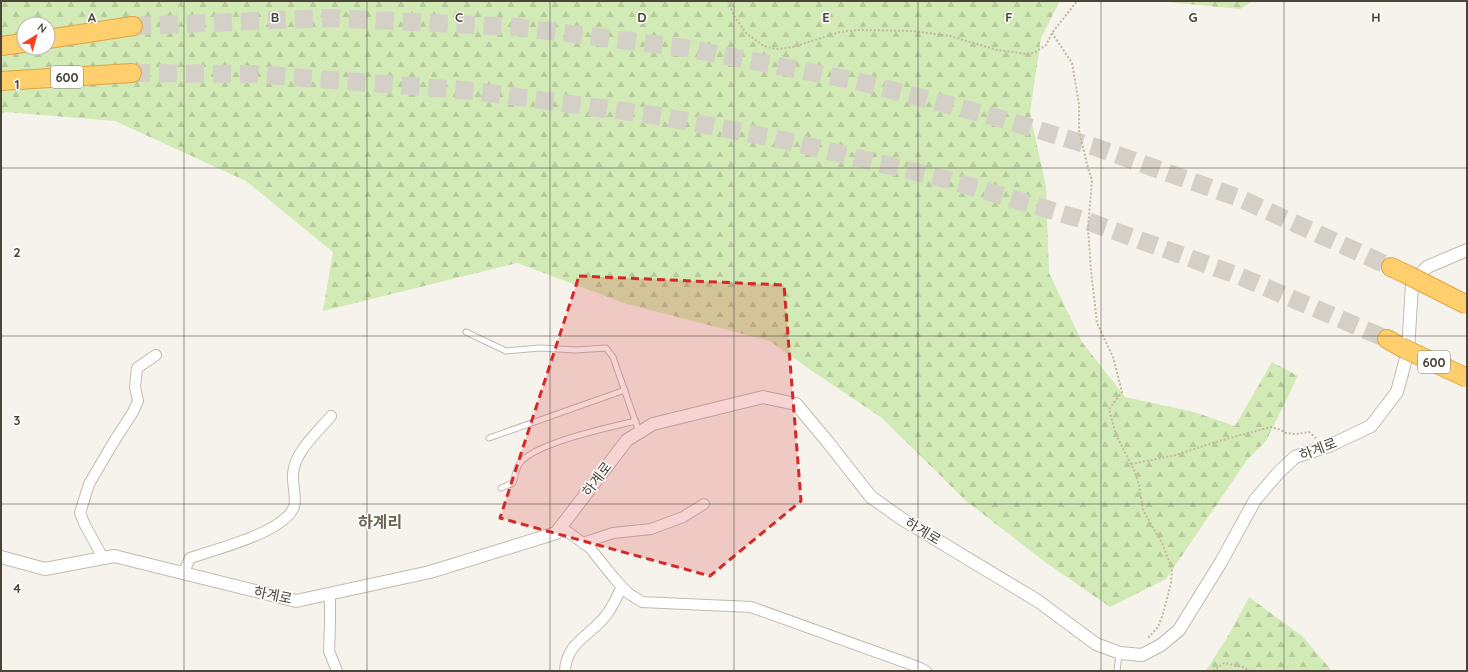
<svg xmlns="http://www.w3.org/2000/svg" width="1468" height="672" font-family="Quicksand,'Noto Sans KR',sans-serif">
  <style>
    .forest { fill: url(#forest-firs); fill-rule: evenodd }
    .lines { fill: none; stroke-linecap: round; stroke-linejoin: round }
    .motorway-tunnel { stroke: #d4d0c8; stroke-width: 18; stroke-dasharray: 18 9; stroke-linecap: butt }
    .service-casing { stroke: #c2bbae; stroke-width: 7 }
    .minor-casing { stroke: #c2bbae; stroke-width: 12 }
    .tertiary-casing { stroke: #c2bbae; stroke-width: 14 }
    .motorway-casing { stroke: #e0a43c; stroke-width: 20 }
    .path { stroke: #c4b79f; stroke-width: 2; stroke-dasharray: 2 2; stroke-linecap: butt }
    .service { stroke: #fff; stroke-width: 5 }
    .minor { stroke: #fff; stroke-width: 10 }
    .tertiary { stroke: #fff; stroke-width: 12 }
    .motorway { stroke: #ffcf6e; stroke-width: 18 }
    .motorway-bridge-casing { stroke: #e0a43c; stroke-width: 20; stroke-linecap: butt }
    .motorway-bridge { stroke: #ffcf6e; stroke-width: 18 }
    .marked { fill: #d62828; fill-opacity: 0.2; stroke: #d62828; stroke-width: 3; stroke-dasharray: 8 5; stroke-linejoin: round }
    .grid { fill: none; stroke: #4b4439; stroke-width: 1; stroke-opacity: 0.55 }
    .labels { text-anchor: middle; stroke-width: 3; stroke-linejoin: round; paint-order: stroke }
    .shield { fill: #fff; stroke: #817c74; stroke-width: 1 }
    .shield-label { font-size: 13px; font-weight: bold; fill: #4b4439 }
    .street-label { font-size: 14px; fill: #4b4439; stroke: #fff }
    .quarter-label { font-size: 16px; font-weight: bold; fill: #6e6250; stroke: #fff }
    .grid-label { font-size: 13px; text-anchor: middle; font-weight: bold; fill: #4b4439; stroke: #fff; stroke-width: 3; stroke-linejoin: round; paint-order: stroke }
  </style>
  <defs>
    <pattern id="forest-firs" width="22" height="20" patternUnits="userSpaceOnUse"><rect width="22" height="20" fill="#d2eab5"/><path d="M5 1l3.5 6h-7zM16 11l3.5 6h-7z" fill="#b6ca9c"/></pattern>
  </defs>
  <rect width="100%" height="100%" fill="#f6f3ec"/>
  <g class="forest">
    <path d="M1,1h1059l-19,37 -11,75 16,74 3,86 33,69 43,55 69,15 41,14 37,-64 26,14 -32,65 -19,19 -81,119 -56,28 -65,-45 -80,-62 -83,-82 -70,-47 -42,-30 -143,-37 -110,-41 -194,48 10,-59 -87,-71 -131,-60 -109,-9 -5,2zM24,24h24v24h-24z"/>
    <path d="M1164,1h89l-13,8 -63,-6z"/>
    <path d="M1249,597l53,39 30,35h-126l25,-40z"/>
  </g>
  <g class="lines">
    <g class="motorway-tunnel">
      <path d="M133,26l197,-8 187,9 168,21 167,32 136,35 110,33 141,50 152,69"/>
      <path d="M132,73l123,1 219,17 185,25 124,24 166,40 138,41 152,55 148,63"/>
    </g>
    <g class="service-casing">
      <g id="service">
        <path d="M466,332l40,19 34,-3 36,2 30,-2 7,9 26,75"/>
        <path d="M489,438l136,-48"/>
        <path d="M501,488l12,-5c2,-6 3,-15 7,-20 15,-20 90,-36 116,-42"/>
        <path d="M1117,671l2,-17"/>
      </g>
    </g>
    <g class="minor-casing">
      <g id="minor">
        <path d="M561,527l29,21 24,30 14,15 14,9 109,5 167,60 8,4"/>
        <path d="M583,543l30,-10 38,-4 32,-12 21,-13"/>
        <path d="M103,558l-18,-33 -5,-12 9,-29 24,-41 20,-31 5,-11 -3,-14 2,-19 19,-13"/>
        <path d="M183,574l7,-16c26,-9 93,-25 104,-51 3,-8 -2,-24 -1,-33 1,-22 25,-42 38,-58"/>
        <path d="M330,594v30l-1,27 8,20"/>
        <path d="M565,671c1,-29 27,-36 42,-57 6,-8 10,-18 15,-27"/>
      </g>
    </g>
    <g class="tertiary-casing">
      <path id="tertiary" d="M1,557l44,12 69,-13 182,45 134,-29 126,-39 71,-93 26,-16 110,-27 33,7 31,37 44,56 31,22 136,82 58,43 24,9 22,2 19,-10 18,-15 42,-68 34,-62 24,-28 16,-15 36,-12 40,-19 26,-34 11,-41 4,-67 15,-17 40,-17"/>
    </g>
    <g class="motorway-casing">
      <g id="motorway">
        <path d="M48,39l85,-13"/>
        <path d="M1,46l23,-3"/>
        <path d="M1,81l131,-8"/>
        <path d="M1391,267l17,8"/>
        <path d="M1387,339l14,8"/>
      </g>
    </g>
    <g class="path">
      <path d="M728,1l6,15 12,17 18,13 7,2 7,1 15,-2 47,-15 18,-2 54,1 38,5 47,14 31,4 6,-1 12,-8 6,-12 25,-32"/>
      <path d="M1052,33l20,30 7,41v27l9,37 4,12 -4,48 3,43 6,52 16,34 9,35 -13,17 7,26 19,37 4,13 4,25 19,33 10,26 -1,14 -8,31 -5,13 -10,11"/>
      <path d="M1131,464l45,-9 43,-14 52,-14 10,3 5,3 10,1 13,-2 7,6"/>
      <path d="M1213,671l11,-8 17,3 9,5"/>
    </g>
    <use href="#service" class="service"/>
    <use href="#minor" class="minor"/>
    <use href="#tertiary" class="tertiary"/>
    <use href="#motorway" class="motorway"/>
    <g class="motorway-bridge-casing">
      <g id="motorway-bridge">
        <path d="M1408,275l59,30"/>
        <path d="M1401,347l66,31"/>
      </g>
    </g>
    <use href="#motorway-bridge" class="motorway-bridge"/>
  </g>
  <path class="marked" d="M579,276l205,9 17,216 -91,75 -210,-58z"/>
  <path class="grid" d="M184,1v670M367,1v670M550,1v670M734,1v670M918,1v670M1101,1v670M1284,1v670M1,168h1466M1,336h1466M1,504h1466"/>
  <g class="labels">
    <g class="shield">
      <rect x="51" y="66" width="32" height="22" rx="3"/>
      <rect x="1418" y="351" width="32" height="22" rx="3"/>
    </g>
    <g class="shield-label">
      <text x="67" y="82">600</text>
      <text x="1434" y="367">600</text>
    </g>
    <g class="street-label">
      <text transform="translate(1318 449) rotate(-21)" y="5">하계로</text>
      <text transform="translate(597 479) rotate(-53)" y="5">하계로</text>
      <text transform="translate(923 531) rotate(31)" y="5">하계로</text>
      <text transform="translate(273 595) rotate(12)" y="5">하계로</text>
    </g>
    <g class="quarter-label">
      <text x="380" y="528">하계리</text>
    </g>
  </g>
  <g class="grid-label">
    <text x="92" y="22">A</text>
    <text x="275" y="22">B</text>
    <text x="459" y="22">C</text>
    <text x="642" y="22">D</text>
    <text x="826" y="22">E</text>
    <text x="1009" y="22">F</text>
    <text x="1193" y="22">G</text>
    <text x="1376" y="22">H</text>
    <text x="17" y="89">1</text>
    <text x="17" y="257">2</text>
    <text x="17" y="425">3</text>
    <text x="17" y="593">4</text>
  </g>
  <rect width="1468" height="672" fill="none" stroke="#4b4439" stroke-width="4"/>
  <g transform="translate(36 36) rotate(37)"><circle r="19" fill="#ffffff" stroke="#b7b4b0"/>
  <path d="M0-3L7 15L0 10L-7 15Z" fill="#fc3f1d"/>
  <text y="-6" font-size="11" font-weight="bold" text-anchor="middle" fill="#4b4439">N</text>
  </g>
</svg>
